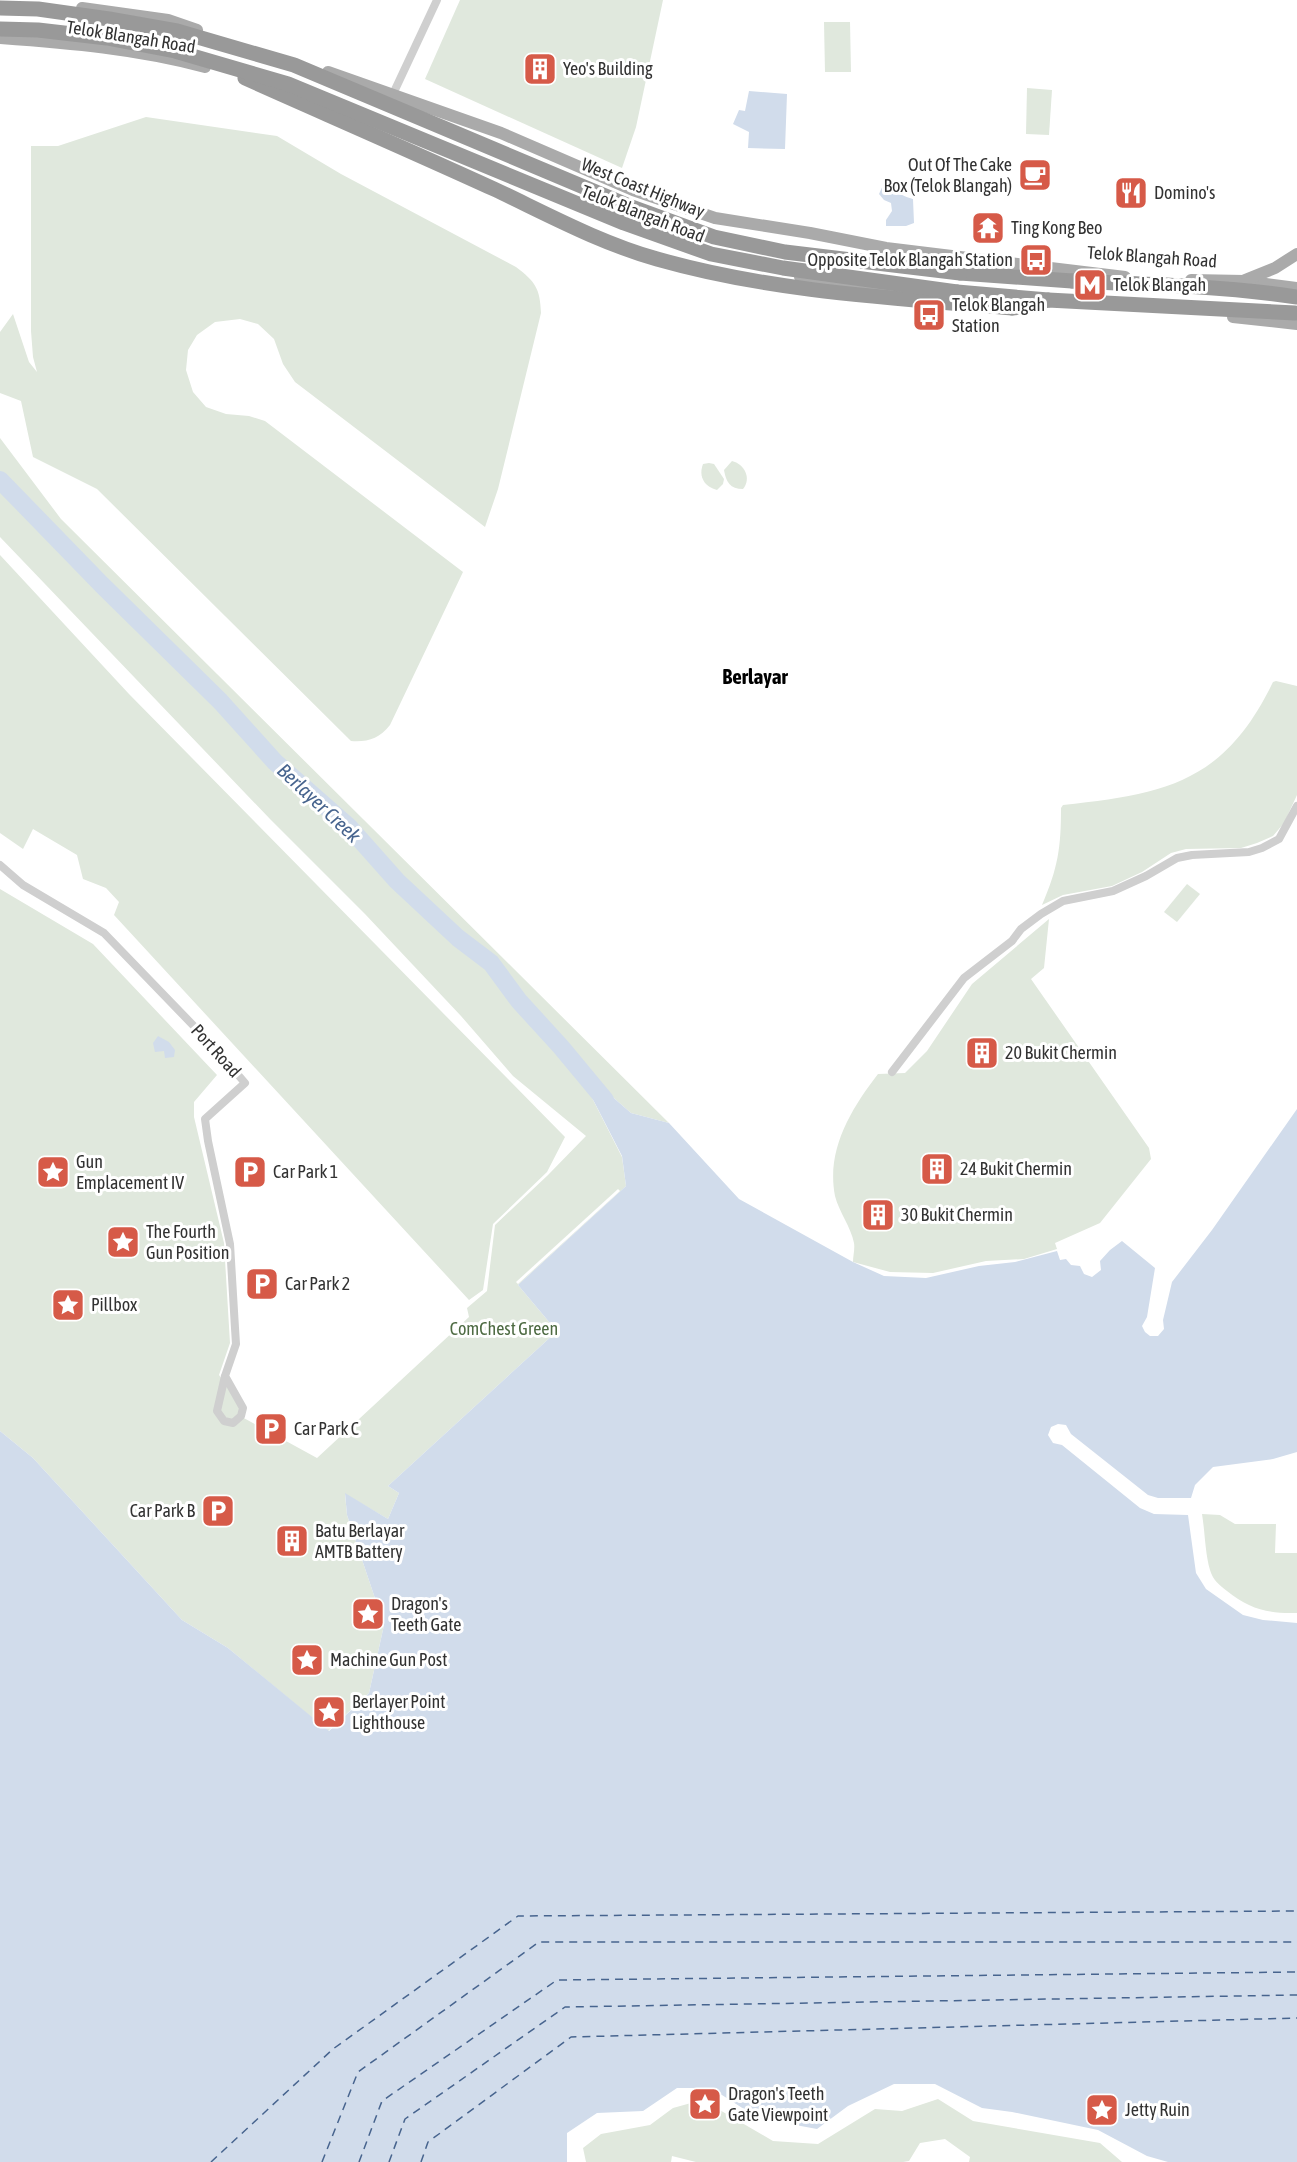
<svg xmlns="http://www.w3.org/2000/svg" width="1297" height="2162" font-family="'Asap Condensed',sans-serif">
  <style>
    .green { fill: #e0e8dd }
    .water { fill: #d1dceb }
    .pier { fill: #fff }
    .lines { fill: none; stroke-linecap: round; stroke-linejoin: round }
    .river { stroke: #d1dceb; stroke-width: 18 }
    .ferry { stroke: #47648e; stroke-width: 1.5; stroke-dasharray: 8 6; stroke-linecap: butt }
    .street { stroke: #cfcfcf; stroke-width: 8 }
    .primary { stroke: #aaa; stroke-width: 12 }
    .highway { stroke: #999; stroke-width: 15 }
    .highway-bridge { stroke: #999; stroke-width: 15 }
    .labels { text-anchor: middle; stroke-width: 6; stroke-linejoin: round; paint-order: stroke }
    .street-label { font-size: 18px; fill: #323232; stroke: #fff }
    .poi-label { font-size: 18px; fill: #323232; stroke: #fff; text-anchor: start }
    .park-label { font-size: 18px; fill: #4e6b43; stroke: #fff }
    .water-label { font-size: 20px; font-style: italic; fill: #47648e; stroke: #fff }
    .quarter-label { font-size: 21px; font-weight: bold; fill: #000; stroke: #fff }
  </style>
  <rect width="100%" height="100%" fill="#fff"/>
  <g class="green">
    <path d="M460,0h203l-27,127 -14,41 -197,-89z"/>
    <path d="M824,22h26l1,50h-26z"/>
    <path d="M1027,88l25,2 -3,45 -23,-1z"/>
    <path d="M146,117l131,19 64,38 175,93c20,15 24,22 25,46l-43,176 -13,38 -190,-145 -12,-18 -9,-25 -16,-15 -18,-5 -25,3 -18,13 -9,15 -2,20 7,22 13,15 20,7 23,2 16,5 198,151 -73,153c-11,14 -22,17 -39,16l-254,-252 -64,-32 -12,-56 -21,-8v-61l13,-18 16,48 8,10 -4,-15 -2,-26v-185h27z"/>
    <path d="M0,438l61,81 608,604 -38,-10 -39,-34 -7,5 37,73 4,29 -108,99 37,44v4l-167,153 11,7 -11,26 -43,-25 2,21 37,110 -15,68 -41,38 -100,-83 -46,-28 -149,-162 -33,-27v-542l93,55 124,131 -23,27v15l30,126 6,100 -11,32 18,24 5,18 75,41 152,-141 -2,-9 20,-17 8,-66 53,-50 38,-39 -73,-60 -52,-60 -96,-102 -95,-95 -270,-282z"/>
    <path d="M732,461c12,3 20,17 11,28 -13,0 -17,-7 -19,-19z"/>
    <path d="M709,463l5,1 10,15 -1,5 -6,6c-12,-3 -19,-13 -14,-26z"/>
    <path d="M0,555l129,139 436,443 -18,35 -54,52 -10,66 -14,10 -355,-385 5,-13 -13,-14 -23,-9 -6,-24 -44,-26 -10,20 -23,-16z"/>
    <path d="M1276,681l21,5v109l-13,28 -11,13 -16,7 -16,5 -55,1 -15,4 -29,19 -30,14 -49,9 -21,10c16,-37 19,-57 19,-97l2,-3c103,-11 162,-23 210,-123z"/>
    <path d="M1187,884l13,10 -23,28 -13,-10z"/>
    <path d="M1049,919l-5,49 -13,11 118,169 2,11 -51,64 -45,20 2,6 -33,10 -38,2 -53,12 -43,-1 -37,-10c0,-6 2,-13 1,-19 -3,-16 -15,-31 -19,-47 -9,-46 16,-87 43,-122l27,-1 22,-22 45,-67z"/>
    <path d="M1202,1514l18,1 15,9h41l-1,29h22v60c-28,1 -48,-4 -70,-22 -8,-6 -14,-11 -17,-21 -5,-17 -5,-38 -8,-56z"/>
    <path d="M938,2099l35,22 127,22 22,19h-153l1,-5 -25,-18 -25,4 -11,18 -6,1h-207l-24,-6 -1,6h-85l-3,-14 18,-14 49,-9 23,-17 18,-5 27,6 55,32 45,3 57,-35 27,2z"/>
  </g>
  <g class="water">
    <path d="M749,91l38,3 -2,55 -37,-1 1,-16 -16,-8 6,-14 6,1z"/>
    <path d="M884,183l10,1c3,11 10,12 19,15l1,24 -8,3h-20v-6l6,-9 -1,-8 -7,-3 -5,-6z"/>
    <path d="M158,1036l11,6 6,8 -1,7 -9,1 -1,-7 -9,1 -2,-9z"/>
    <path d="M592,1079l39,34 38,10 70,76 114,63 31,14 42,2 53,-12 36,-4 42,-11 3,9 6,-1 5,6 9,1 4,8 8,3 9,-7 -1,-9 10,-11 12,-9 33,27 -8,49 -5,9 3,6 5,4h8l6,-7 -1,-9 9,-38 40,-52 85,-121v343l-24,7 -60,8 -18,18 -4,13h-33l-10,-3 -77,-61 -5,-9 -8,-1 -7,3 -3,8 5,8 9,2 78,63 14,6 34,1 8,58 10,16 37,26 20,5 34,3v539h-129l-21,-6 -49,-26 -86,-18 -30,-4 -47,-24h-41l-46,22 -31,23 -59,-11 -47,-30h-34l-34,23 -46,2 -30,20v29h-567v-731l33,27 149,162 46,28 101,83 40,-38 15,-68 -37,-110 -2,-22 43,26 11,-26 -11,-7 167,-153v-4l-37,-44 108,-99 -4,-30 -37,-72z"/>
  </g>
  <path class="pier" d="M618,1189l2,2 -102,93 -2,-2z"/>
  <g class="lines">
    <path class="river" d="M0,480l102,105 118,116 55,61 74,65 48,54 61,57 33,25 28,38 42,46 44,53"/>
    <g class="ferry">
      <path d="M211,2162l122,-113 185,-133 779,-5"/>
      <path d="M322,2162l36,-90 181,-130h758"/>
      <path d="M359,2162l23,-61 175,-121 740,-8"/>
      <path d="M389,2162l16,-43 160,-112 732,-12"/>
      <path d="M421,2162l7,-20 143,-105 726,-19"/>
    </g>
    <g class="street">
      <path d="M393,94l44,-94"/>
      <path d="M0,865l23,20 81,48 112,116 29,34 -40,36 3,22 22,103 5,84 1,16 -11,32 -8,35 7,10 9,2 8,-7 2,-8 -18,-32"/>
      <path d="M892,1072l72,-94 48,-37 9,-12 20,-15 22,-13 50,-10 33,-15 31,-18 15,-3 57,-3 13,-4 17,-9 18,-33"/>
    </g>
    <g class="primary">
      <path d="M82,8l86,12 29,10"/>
      <path d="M0,38c69,5 138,11 205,29"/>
      <path d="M328,72l173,61 132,57 82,28 95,15 76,15 239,29"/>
      <path d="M800,277l28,6 70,9"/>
      <path d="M1191,280l53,1 53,7"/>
      <path d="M1245,280l30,-12 22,-14"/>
      <path d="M1233,317l64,7"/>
    </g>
    <g class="highway">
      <path d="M245,78c83,37 166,73 249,111 53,25 106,54 163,70 116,33 235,39 355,49"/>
      <path d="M960,273l112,8"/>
      <path d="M957,292l91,8"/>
    </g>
    <g class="highway-bridge">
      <path d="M0,8l38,1 71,10 68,12 117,34 335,141 85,31 71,15 175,21"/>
      <path d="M0,29l38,1 69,8 68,13 113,33 336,139 87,31 72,14 174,24"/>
      <path d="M1072,281c75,3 151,5 225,16"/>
      <path d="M1012,308l18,-2 18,-6 247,13"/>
    </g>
  </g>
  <defs>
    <g id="building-square" transform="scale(1.725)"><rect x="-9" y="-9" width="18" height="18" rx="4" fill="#d65a48" stroke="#fff"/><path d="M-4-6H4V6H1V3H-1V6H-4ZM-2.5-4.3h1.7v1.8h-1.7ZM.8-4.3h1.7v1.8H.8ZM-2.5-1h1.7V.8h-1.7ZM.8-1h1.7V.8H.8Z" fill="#fff"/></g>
    <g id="cafe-square" transform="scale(1.725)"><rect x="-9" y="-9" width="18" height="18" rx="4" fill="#d65a48" stroke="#fff"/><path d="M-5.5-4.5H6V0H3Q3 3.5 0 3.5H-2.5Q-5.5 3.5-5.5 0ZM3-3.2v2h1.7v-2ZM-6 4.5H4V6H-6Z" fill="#fff"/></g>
    <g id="restaurant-square" transform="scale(1.725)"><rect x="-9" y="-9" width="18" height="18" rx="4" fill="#d65a48" stroke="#fff"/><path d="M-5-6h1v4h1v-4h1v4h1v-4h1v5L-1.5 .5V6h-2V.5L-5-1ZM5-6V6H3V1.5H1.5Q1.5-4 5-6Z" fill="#fff"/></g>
    <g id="temple-square" transform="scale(1.725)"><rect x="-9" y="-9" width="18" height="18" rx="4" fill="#d65a48" stroke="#fff"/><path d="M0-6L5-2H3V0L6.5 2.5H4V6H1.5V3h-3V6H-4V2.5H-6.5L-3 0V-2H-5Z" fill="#fff"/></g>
    <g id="bus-square" transform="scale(1.725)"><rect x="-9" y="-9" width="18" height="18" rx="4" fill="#d65a48" stroke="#fff"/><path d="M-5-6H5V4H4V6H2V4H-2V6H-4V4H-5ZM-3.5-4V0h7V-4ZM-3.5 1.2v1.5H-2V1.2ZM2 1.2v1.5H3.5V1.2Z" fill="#fff"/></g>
    <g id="metro-square" transform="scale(1.725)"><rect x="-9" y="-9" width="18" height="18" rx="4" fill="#d65a48" stroke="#fff"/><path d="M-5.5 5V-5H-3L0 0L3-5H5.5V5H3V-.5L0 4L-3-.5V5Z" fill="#fff"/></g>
    <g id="sight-square" transform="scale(1.725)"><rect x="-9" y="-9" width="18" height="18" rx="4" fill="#d65a48" stroke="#fff"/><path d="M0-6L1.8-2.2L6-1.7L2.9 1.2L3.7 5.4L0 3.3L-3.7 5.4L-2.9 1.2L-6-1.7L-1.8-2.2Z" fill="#fff"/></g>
    <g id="parking-square" transform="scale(1.725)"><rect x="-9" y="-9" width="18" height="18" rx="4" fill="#d65a48" stroke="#fff"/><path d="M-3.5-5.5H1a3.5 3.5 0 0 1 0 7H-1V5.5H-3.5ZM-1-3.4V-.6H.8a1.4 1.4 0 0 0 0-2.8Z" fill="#fff"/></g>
  </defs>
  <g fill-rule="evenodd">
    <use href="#building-square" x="540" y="69"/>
    <use href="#cafe-square" x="1035" y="175"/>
    <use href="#restaurant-square" x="1131" y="193"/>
    <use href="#temple-square" x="988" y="228"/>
    <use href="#bus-square" x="1036" y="260"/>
    <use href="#metro-square" x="1090" y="285"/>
    <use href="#bus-square" x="929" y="315"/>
    <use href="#building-square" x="982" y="1053"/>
    <use href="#building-square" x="937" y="1169"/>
    <use href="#sight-square" x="53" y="1172"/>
    <use href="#parking-square" x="250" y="1172"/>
    <use href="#building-square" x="878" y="1215"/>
    <use href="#sight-square" x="123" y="1242"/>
    <use href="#parking-square" x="262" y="1284"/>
    <use href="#sight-square" x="68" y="1305"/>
    <use href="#parking-square" x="271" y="1429"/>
    <use href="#parking-square" x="218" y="1511"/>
    <use href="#building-square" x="292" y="1541"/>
    <use href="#sight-square" x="368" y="1614"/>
    <use href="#sight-square" x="307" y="1660"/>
    <use href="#sight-square" x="329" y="1712"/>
    <use href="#sight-square" x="705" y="2104"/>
    <use href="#sight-square" x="1102" y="2110"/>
  </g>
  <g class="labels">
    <g class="street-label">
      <text transform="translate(131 37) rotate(9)" y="6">Telok Blangah Road</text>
      <text transform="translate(643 188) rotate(22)" y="6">West Coast Highway</text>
      <text transform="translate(643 214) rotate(21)" y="6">Telok Blangah Road</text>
      <text transform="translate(1152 257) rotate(4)" y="6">Telok Blangah Road</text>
      <text transform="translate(216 1051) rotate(48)" y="6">Port Road</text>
    </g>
    <g class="poi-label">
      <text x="563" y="75">Yeo's Building</text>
      <text x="1012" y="171" text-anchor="end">Out Of The Cake<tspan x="1012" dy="21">Box (Telok Blangah)</tspan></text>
      <text x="1154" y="199">Domino's</text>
      <text x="1011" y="234">Ting Kong Beo</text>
      <text x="1013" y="266" text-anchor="end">Opposite Telok Blangah Station</text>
      <text x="1113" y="291">Telok Blangah</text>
      <text x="952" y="311">Telok Blangah<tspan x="952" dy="21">Station</tspan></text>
      <text x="1005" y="1059">20 Bukit Chermin</text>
      <text x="76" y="1168">Gun<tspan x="76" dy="21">Emplacement IV</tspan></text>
      <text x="960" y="1175">24 Bukit Chermin</text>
      <text x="273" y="1178">Car Park 1</text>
      <text x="901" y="1221">30 Bukit Chermin</text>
      <text x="146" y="1238">The Fourth<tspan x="146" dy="21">Gun Position</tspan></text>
      <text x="285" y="1290">Car Park 2</text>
      <text x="91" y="1311">Pillbox</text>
      <text x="294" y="1435">Car Park C</text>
      <text x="195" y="1517" text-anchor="end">Car Park B</text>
      <text x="315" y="1537">Batu Berlayar<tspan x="315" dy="21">AMTB Battery</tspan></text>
      <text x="391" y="1610">Dragon's<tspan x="391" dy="21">Teeth Gate</tspan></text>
      <text x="330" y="1666">Machine Gun Post</text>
      <text x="352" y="1708">Berlayer Point<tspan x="352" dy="21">Lighthouse</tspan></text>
      <text x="728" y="2100">Dragon's Teeth<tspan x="728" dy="21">Gate Viewpoint</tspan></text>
      <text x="1125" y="2116">Jetty Ruin</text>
    </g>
    <g class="park-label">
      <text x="504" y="1335">ComChest Green</text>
    </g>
    <g class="water-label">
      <text transform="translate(319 803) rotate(43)" y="7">Berlayer Creek</text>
    </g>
    <g class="quarter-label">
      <text x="755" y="684">Berlayar</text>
    </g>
  </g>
</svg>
